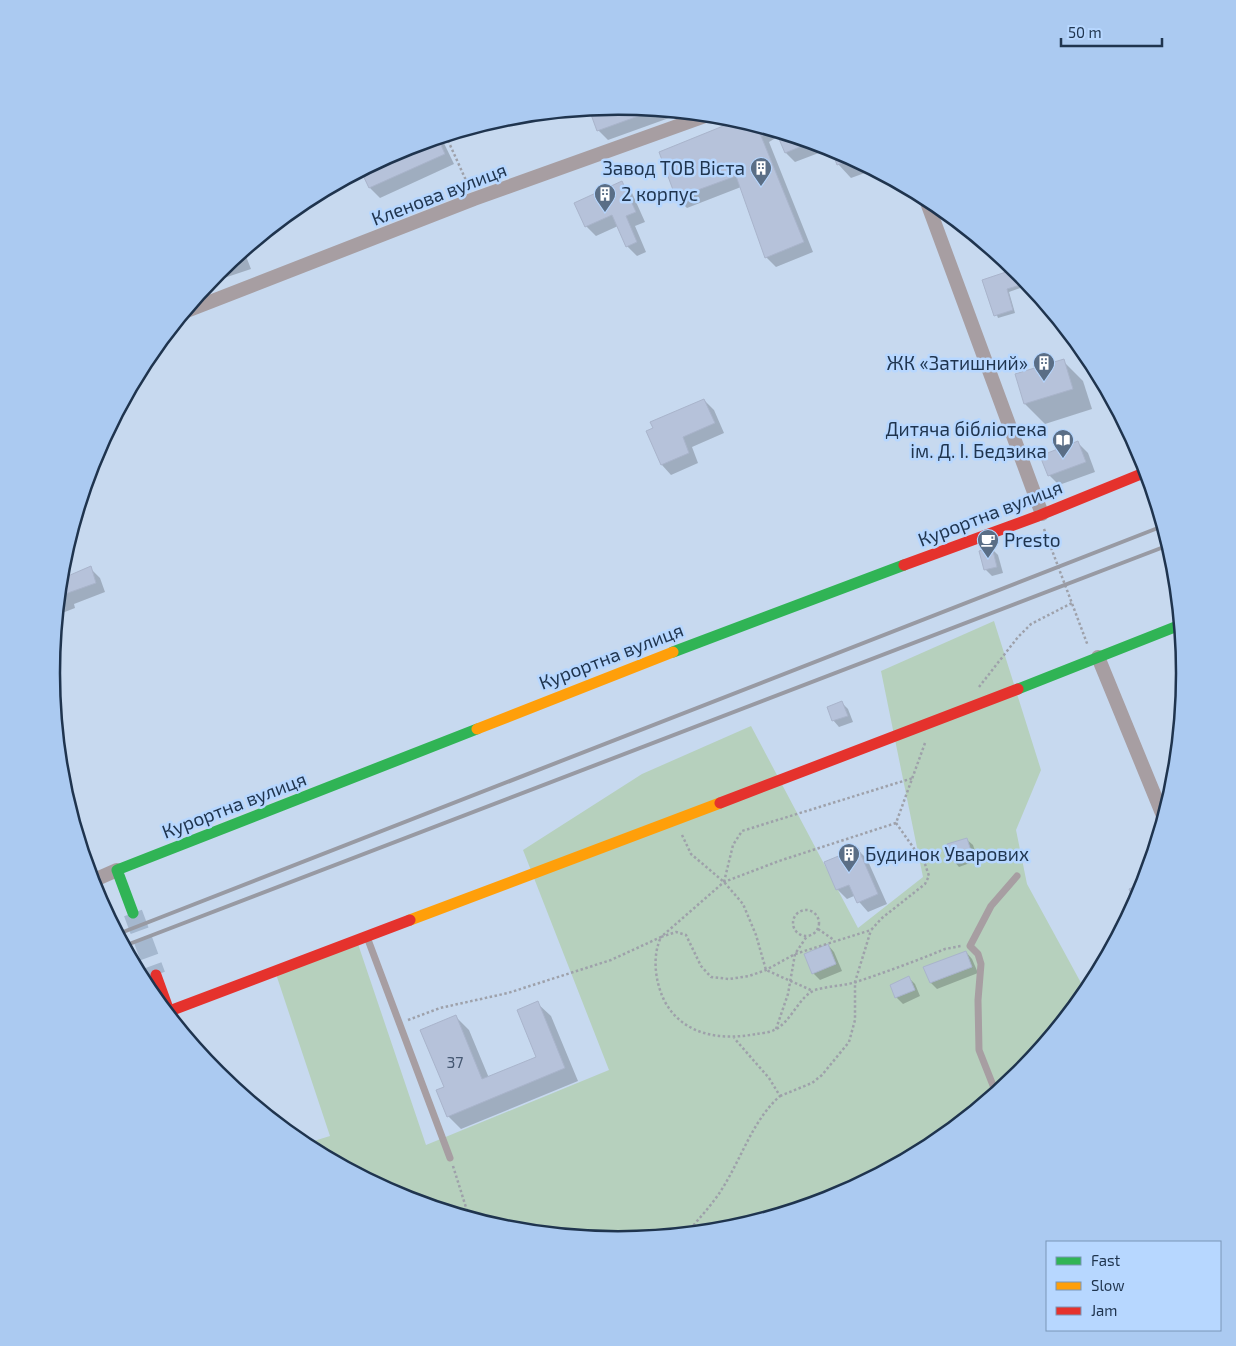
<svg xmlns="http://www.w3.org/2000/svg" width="1236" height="1346" font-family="'Exo 2',sans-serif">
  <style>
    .green { fill: #b6d0bd }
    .shadow { fill: #0003 }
    .building { fill: #b6c2da; stroke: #a9b4cb }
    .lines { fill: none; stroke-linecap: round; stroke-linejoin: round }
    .secondary-tunnel { stroke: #a5b8cf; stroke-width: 19; stroke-dasharray: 19 9; stroke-linecap: butt }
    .path { stroke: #9ea1aa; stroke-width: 2.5; stroke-dasharray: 2.5 2.5; stroke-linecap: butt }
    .lane { stroke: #a79ea2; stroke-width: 7 }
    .street { stroke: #a79ea2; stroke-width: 14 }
    .fast { stroke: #30b455; stroke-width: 11 }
    .slow { stroke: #ff9f0a; stroke-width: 11 }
    .jam { stroke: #e5322d; stroke-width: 11 }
    .rail { stroke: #989aa3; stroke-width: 4 }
    .labels { text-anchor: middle; stroke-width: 5; stroke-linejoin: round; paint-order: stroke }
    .number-label { font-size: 16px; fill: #465872 }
    .poi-label { font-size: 19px; fill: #1f344e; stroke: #b7d7ff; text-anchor: end }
    .street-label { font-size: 19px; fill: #1f344e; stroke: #b7d7ff }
    .rim { fill: none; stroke: #1f344e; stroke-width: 2.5 }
  </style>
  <rect width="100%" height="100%" fill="#c7d9ef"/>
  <path class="green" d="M994,621l47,149 -25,60 11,54 59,108 -67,82 -86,70 -98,53 -107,32 -110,11 -111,-11 -106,-33 -97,-52 26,-8 -55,-165 83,-27 68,201 183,-75 -86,-220 119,-76 109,-48 107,202 65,-51 -42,-206z"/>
  <g class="shadow">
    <path d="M618,106l49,5 2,7 -61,22 -10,-10z"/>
    <path d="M740,121l84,25v5l-29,11 -9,-9 -7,-17 -10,6 44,110 -37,15 -10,-10 -25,-70 -54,21 -10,-10 -16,-46z"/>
    <path d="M441,137l13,27 -74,34 -10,-10 -8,-18 39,-21z"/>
    <path d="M833,149l2,1 38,20 -22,8 -13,-14z"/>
    <path d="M622,183l10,10 13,29 -10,4 11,26 -9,4 -10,-10 -9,-20 -22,10 -10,-10z"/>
    <path d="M244,251l7,18 -42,14 8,-11z"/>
    <path d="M1016,270l13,15 -20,7 6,21 -17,5 -14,-37z"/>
    <path d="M1063,361l20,20 9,28 -47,15 -20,-20z"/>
    <path d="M704,400l10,10 10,23 -32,14 6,16 -27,12 -9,-10 -14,-33z"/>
    <path d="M1078,443l10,10 7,19 -36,13 -10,-10z"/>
    <path d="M992,549l6,6 5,18 -11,3 -6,-6 -5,-18z"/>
    <path d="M90,568l10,10 5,14 -31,12 1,4 -18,7 3,-35z"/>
    <path d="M842,703l6,6 5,13 -14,5 -6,-7z"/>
    <path d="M966,839l7,6 5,15 -19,7 -6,-7z"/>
    <path d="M857,849l10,10 20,45 -19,8 -14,-16 -7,3 -10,-10z"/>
    <path d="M828,945l6,7 8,19 -22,9 -7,-7z"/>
    <path d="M966,952l6,7 6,14 -41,16 -6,-6z"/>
    <path d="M909,978l6,6 5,12 -17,8 -7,-7z"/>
    <path d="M537,1003l14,13 27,65 -117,48 -13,-13 -3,-29 11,-70 13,13 20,48 49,-20z"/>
  </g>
  <g class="building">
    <path d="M618,106l37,4 -58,21 -8,-22z"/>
    <path d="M738,120l19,6 47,116 -39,16 -29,-82 -60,22 -17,-46z"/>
    <path d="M757,126l16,5 -11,5z"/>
    <path d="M776,132l36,10 -27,11z"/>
    <path d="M438,138l7,16 -76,34 -8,-17 40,-22z"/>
    <path d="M831,148l22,11 -16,6z"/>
    <path d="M622,181l14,31 -10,4 11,26 -11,5 -14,-32 -27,12 -11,-24z"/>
    <path d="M1015,269l12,14 -20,6 6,21 -19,6 -12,-36z"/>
    <path d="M1064,359l9,30 -49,15 -9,-30z"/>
    <path d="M704,399l11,24 -32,14 6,16 -28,12 -15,-34 7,-3 -3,-6z"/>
    <path d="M1078,441l8,21 -38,14 -8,-20z"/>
    <path d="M992,547l5,20 -13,3 -5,-19z"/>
    <path d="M91,566l5,17 -31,11 -4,-15z"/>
    <path d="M60,583l6,15 -8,3z"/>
    <path d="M842,701l6,15 -16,5 -5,-14z"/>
    <path d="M967,838l5,16 -20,7 -5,-17z"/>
    <path d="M858,848l20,46 -21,9 -8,-18 -13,5 -12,-28z"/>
    <path d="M1144,883l-3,7 -6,13 -6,-14z"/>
    <path d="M828,944l8,20 -24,10 -8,-20z"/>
    <path d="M966,951l6,16 -42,16 -7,-16z"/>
    <path d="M909,976l6,14 -20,8 -5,-13z"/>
    <path d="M538,1001l27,67 -118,49 -11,-27 8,-3 -24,-57 36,-15 26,64 54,-22 -19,-47z"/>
  </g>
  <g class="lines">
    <path class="secondary-tunnel" d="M133,913l23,62"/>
    <g class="path">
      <path d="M446,136l23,51"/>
      <path d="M1044,529l44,117"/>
      <path d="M979,687l39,-50 13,-13 41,-21"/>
      <path d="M925,743l-29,80 29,41 4,12 -4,8 -43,34 -11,12 -76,24 -29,16 -17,6 -20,3 -18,-2 -10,-11 -15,-31 -10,-3 -15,5c-9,19 -6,44 3,63 18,35 56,41 92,34 5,-1 13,-1 18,-4 17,-7 24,-33 41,-40 13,-4 28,-4 41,-8 30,-10 60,-21 89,-33l16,-3"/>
      <path d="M682,835l9,19 33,28 19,22 13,31 10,35 47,21"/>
      <path d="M724,882l9,-37 9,-14 171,-53"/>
      <circle cx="806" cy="923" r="13"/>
      <path d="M818,929l16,11"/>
      <path d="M408,1020l32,-12 68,-15 103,-33 50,-23 63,-55 55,-21 117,-38"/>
      <path d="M776,1029l12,-35 7,-40 12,-18"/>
      <path d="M780,1096l32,-13 10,-8 27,-33 6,-22v-38l16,-52"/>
      <path d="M453,1166l16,51"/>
      <path d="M687,1233c13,-16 28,-31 38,-49 18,-30 29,-65 55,-88l-11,-18 -35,-40"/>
    </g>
    <g class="lane">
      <path d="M367,937l83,221"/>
      <path d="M996,1093l-17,-43 -1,-50 3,-36 -3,-10 -8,-8 21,-40 26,-30"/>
    </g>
    <g class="street">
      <path d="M925,197l117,317"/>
      <path d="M184,312l290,-113 234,-84"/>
      <path d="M1098,657l66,161"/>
      <path d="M92,881l25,-11"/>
    </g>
    <g class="fast">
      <path d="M673,652l231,-87"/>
      <path d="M1018,689l162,-64"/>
      <path d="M133,913l-16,-43 360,-141"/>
    </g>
    <g class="slow">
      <path d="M477,729l196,-77"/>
      <path d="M410,920l310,-117"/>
    </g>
    <g class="jam">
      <path d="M904,565l134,-49 108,-44"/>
      <path d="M720,803l298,-114"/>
      <path d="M156,975l13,36"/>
      <path d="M167,1012l243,-92"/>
    </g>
    <g class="rail">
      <path d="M118,934l1045,-408"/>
      <path d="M124,946l1045,-401"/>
    </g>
  </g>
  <defs>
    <g id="building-pin" transform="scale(1.125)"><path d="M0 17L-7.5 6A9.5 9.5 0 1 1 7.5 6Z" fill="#5a6e86" stroke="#b7d7ff"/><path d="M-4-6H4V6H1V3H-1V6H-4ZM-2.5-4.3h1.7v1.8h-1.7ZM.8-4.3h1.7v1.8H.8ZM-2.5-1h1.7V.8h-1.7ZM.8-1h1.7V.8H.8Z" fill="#fff"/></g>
    <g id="library-pin" transform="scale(1.125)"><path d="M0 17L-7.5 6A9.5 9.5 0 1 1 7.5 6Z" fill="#5a6e86" stroke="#b7d7ff"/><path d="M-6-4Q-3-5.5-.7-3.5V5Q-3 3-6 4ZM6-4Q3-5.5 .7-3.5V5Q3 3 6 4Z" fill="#fff"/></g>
    <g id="cafe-pin" transform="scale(1.125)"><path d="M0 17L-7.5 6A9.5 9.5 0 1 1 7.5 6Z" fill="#5a6e86" stroke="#b7d7ff"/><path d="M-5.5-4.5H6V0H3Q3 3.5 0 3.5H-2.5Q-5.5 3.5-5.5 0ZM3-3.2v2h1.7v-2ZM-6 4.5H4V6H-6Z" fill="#fff"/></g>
  </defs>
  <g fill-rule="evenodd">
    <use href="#building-pin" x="761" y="168"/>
    <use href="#building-pin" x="605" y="194"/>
    <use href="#building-pin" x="1044" y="363"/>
    <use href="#library-pin" x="1063" y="440"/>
    <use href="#cafe-pin" x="988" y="540"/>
    <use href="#building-pin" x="849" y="854"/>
  </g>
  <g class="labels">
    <g class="number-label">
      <text x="455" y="1068">37</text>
    </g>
    <g class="poi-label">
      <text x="745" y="175">Завод ТОВ Віста</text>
      <text x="621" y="201" text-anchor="start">2 корпус</text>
      <text x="1028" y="370">ЖК «Затишний»</text>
      <text x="1047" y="436">Дитяча бібліотека<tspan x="1047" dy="22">ім. Д. І. Бедзика</tspan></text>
      <text x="1004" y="547" text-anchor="start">Presto</text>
      <text x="865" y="861" text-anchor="start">Будинок Уварових</text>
    </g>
    <g class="street-label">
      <text transform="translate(439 194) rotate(-21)" y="7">Кленова вулиця</text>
      <text transform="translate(990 513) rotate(-21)" y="7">Курортна вулиця</text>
      <text transform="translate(611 656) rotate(-21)" y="7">Курортна вулиця</text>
      <text transform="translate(234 805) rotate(-21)" y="7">Курортна вулиця</text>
    </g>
  </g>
  <path d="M0 0H1236V1346H0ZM60 673a558 558 0 1 1 1116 0a558 558 0 1 1-1116 0Z" fill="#abcaf1" fill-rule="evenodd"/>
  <path class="rim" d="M60 673a558 558 0 1 1 1116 0a558 558 0 1 1-1116 0Z"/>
  <rect x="1046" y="1241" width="175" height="90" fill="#b7d7ff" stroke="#7a96b8"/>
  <rect x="1056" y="1257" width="25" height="8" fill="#30b455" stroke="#7a96b8"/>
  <text x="1091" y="1266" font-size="15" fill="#1f344e">Fast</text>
  <rect x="1056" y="1282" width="25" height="8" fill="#ff9f0a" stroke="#7a96b8"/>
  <text x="1091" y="1291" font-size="15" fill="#1f344e">Slow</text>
  <rect x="1056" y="1307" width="25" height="8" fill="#e5322d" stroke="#7a96b8"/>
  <text x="1091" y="1316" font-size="15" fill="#1f344e">Jam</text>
  <path d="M1061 38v8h101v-8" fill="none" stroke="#1f344e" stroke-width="2.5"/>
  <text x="1068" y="38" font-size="15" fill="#1f344e" stroke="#b7d7ff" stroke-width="4" paint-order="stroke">50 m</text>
</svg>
